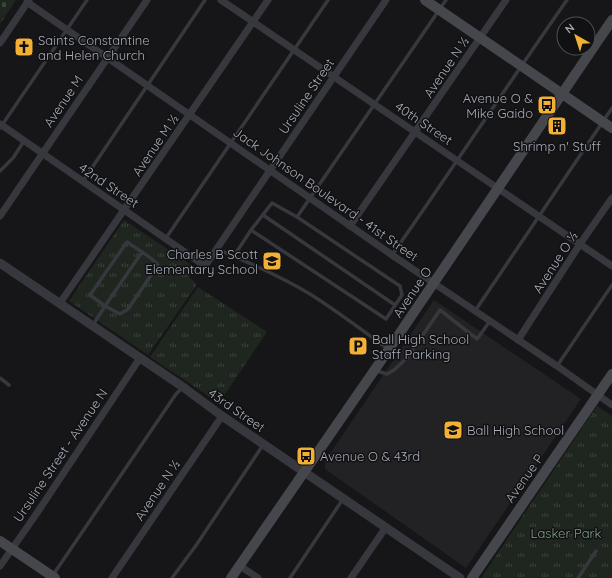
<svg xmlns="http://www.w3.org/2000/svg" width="612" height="578" font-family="Quicksand,sans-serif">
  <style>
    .built { fill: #222225 }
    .cemetery { fill: url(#cemetery-stones) }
    .park { fill: url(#park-tufts) }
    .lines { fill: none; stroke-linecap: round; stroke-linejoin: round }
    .service { stroke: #37383d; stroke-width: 3.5 }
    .minor { stroke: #37383d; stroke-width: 7 }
    .tertiary { stroke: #37383d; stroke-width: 9 }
    .secondary { stroke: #45474d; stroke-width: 10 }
    .labels { text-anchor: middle; stroke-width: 3; stroke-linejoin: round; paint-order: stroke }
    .poi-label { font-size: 13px; fill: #a8adb8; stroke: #111113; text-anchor: start }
    .street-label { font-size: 13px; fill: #a8adb8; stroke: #111113 }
    .park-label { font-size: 13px; fill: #7fa381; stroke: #111113 }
  </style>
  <defs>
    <pattern id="cemetery-stones" width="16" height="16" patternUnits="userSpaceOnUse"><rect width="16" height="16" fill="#1e261f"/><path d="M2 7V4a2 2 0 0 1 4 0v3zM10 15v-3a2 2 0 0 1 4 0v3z" fill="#3c433d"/></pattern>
    <pattern id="park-tufts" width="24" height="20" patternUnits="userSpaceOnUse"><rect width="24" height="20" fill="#1e261f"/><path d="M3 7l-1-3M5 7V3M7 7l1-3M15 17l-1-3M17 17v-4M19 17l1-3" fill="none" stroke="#3c433d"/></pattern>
  </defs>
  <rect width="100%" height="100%" fill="#161618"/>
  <path class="built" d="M434,300l147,99 -115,169 -141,-99v-8z"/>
  <path class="cemetery" d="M0,0h16l-16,24z"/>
  <g class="park">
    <path d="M124,220l72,48 -7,9 7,6v3l-48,69 -79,-54z"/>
    <path d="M198,287l69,45 -48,71 -69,-46z"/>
    <path d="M597,406l15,10v162h-131z"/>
  </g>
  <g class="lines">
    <g class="service">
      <path d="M0,128l87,-128"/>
      <path d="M0,171l13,-13 11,-17"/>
      <path d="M83,181l122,-181"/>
      <path d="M263,215l132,90"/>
      <path d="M251,230l135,89 16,-24 -2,-9 -103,-69"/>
      <path d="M166,238l162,-238"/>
      <path d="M217,249c31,13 63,27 93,45 27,17 52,36 78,55"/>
      <path d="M392,255c59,-84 116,-171 175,-255"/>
      <path d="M234,256l17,-26 21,-27 25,14 149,-217"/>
      <path d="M475,311l137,-203"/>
      <path d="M93,325l12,-19 15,8 8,-5 30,-44c-9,-10 -21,-16 -31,-23l-37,53 15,11 37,-54"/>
      <path d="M557,366l55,-81"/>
      <path d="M377,371l10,3 7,-4 13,-12 33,-48 37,29 13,-18"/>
      <path d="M0,378l9,7"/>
      <path d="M53,575l123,-181 6,-6"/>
      <path d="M172,578l25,-34 66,-99"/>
      <path d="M290,578l53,-79"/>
      <path d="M578,578l18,-27"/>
    </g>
    <g class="minor">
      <path d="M221,0l391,266"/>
      <path d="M27,2l365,253 165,111 55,39"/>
      <path d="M0,43l29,-43"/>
      <path d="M0,124l205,142 181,-266"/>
      <path d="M0,216l147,-216"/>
      <path d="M350,226l156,-226"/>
      <path d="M60,303l208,-303"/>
      <path d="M518,340l62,-96 32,-46"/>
      <path d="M0,566l37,-53 103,-155"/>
      <path d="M240,566l18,12"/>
      <path d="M112,578l110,-162"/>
      <path d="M351,578l35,-51"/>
    </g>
    <path class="tertiary" d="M0,263l183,124 39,29 238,162"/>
    <g class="secondary">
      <path d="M425,0l187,128"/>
      <path d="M0,541l55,37"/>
      <path d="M231,578l158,-229 223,-329"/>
      <path d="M472,578l140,-204"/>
    </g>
  </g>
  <defs>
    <g id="church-square" transform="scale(1)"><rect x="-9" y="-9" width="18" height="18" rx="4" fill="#f2b134" stroke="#111113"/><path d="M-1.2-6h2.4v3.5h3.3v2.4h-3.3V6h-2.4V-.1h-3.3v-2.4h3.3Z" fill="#111"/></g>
    <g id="bus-square" transform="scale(1)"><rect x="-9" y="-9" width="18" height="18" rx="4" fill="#f2b134" stroke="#111113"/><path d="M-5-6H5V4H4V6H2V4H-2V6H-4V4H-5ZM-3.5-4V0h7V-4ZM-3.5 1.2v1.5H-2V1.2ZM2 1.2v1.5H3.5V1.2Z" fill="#111"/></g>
    <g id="building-square" transform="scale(1)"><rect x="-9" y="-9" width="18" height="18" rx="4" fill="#f2b134" stroke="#111113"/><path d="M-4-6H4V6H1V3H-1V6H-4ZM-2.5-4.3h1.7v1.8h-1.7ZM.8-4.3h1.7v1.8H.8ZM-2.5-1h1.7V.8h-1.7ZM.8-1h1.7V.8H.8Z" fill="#111"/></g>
    <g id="school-square" transform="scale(1)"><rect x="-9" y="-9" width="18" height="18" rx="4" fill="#f2b134" stroke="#111113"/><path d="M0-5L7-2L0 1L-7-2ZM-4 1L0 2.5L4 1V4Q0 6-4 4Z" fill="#111"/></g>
    <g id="parking-square" transform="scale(1)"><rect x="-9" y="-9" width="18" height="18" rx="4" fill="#f2b134" stroke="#111113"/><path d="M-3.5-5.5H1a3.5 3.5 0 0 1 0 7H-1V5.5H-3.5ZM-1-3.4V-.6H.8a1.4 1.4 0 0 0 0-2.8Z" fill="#111"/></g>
  </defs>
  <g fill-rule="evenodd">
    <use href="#church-square" x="24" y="47"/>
    <use href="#bus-square" x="547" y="105"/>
    <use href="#building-square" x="557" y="126"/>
    <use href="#school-square" x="272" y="261"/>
    <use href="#parking-square" x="358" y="346"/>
    <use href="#school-square" x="453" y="430"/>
    <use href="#bus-square" x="306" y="456"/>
  </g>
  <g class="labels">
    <g class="poi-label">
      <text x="38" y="45">Saints Constantine<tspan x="38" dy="15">and Helen Church</tspan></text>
      <text x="533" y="103" text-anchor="end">Avenue O &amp;<tspan x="533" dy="15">Mike Gaido</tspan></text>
      <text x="557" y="151" text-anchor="middle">Shrimp n' Stuff</text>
      <text x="258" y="259" text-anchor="end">Charles B Scott<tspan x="258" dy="15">Elementary School</tspan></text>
      <text x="372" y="344">Ball High School<tspan x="372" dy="15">Staff Parking</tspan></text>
      <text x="467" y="435">Ball High School</text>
      <text x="320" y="461">Avenue O &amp; 43rd</text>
    </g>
    <g class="street-label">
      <text transform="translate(446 67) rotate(-56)" y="5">Avenue N ½</text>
      <text transform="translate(306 96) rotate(-56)" y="5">Ursuline Street</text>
      <text transform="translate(63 101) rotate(-56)" y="5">Avenue M</text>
      <text transform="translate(424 123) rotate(34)" y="5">40th Street</text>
      <text transform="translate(155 145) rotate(-56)" y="5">Avenue M ½</text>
      <text transform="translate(109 185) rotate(34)" y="5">42nd Street</text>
      <text transform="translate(326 194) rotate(35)" y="5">Jack Johnson Boulevard - 41st Street</text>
      <text transform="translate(555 262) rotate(-57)" y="5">Avenue O ½</text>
      <text transform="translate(412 292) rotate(-56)" y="5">Avenue O</text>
      <text transform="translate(237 410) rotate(35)" y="5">43rd Street</text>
      <text transform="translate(60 455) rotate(-56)" y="5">Ursuline Street - Avenue N</text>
      <text transform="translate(524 478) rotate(-55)" y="5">Avenue P</text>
      <text transform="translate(157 490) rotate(-56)" y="5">Avenue N ½</text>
    </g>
    <g class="park-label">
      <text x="566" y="538">Lasker Park</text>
    </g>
  </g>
  <g transform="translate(576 36) rotate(321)"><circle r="19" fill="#111113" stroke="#4d4f55"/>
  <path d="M0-3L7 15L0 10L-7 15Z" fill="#f2b134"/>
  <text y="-6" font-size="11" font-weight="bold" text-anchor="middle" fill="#a8adb8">N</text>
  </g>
</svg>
